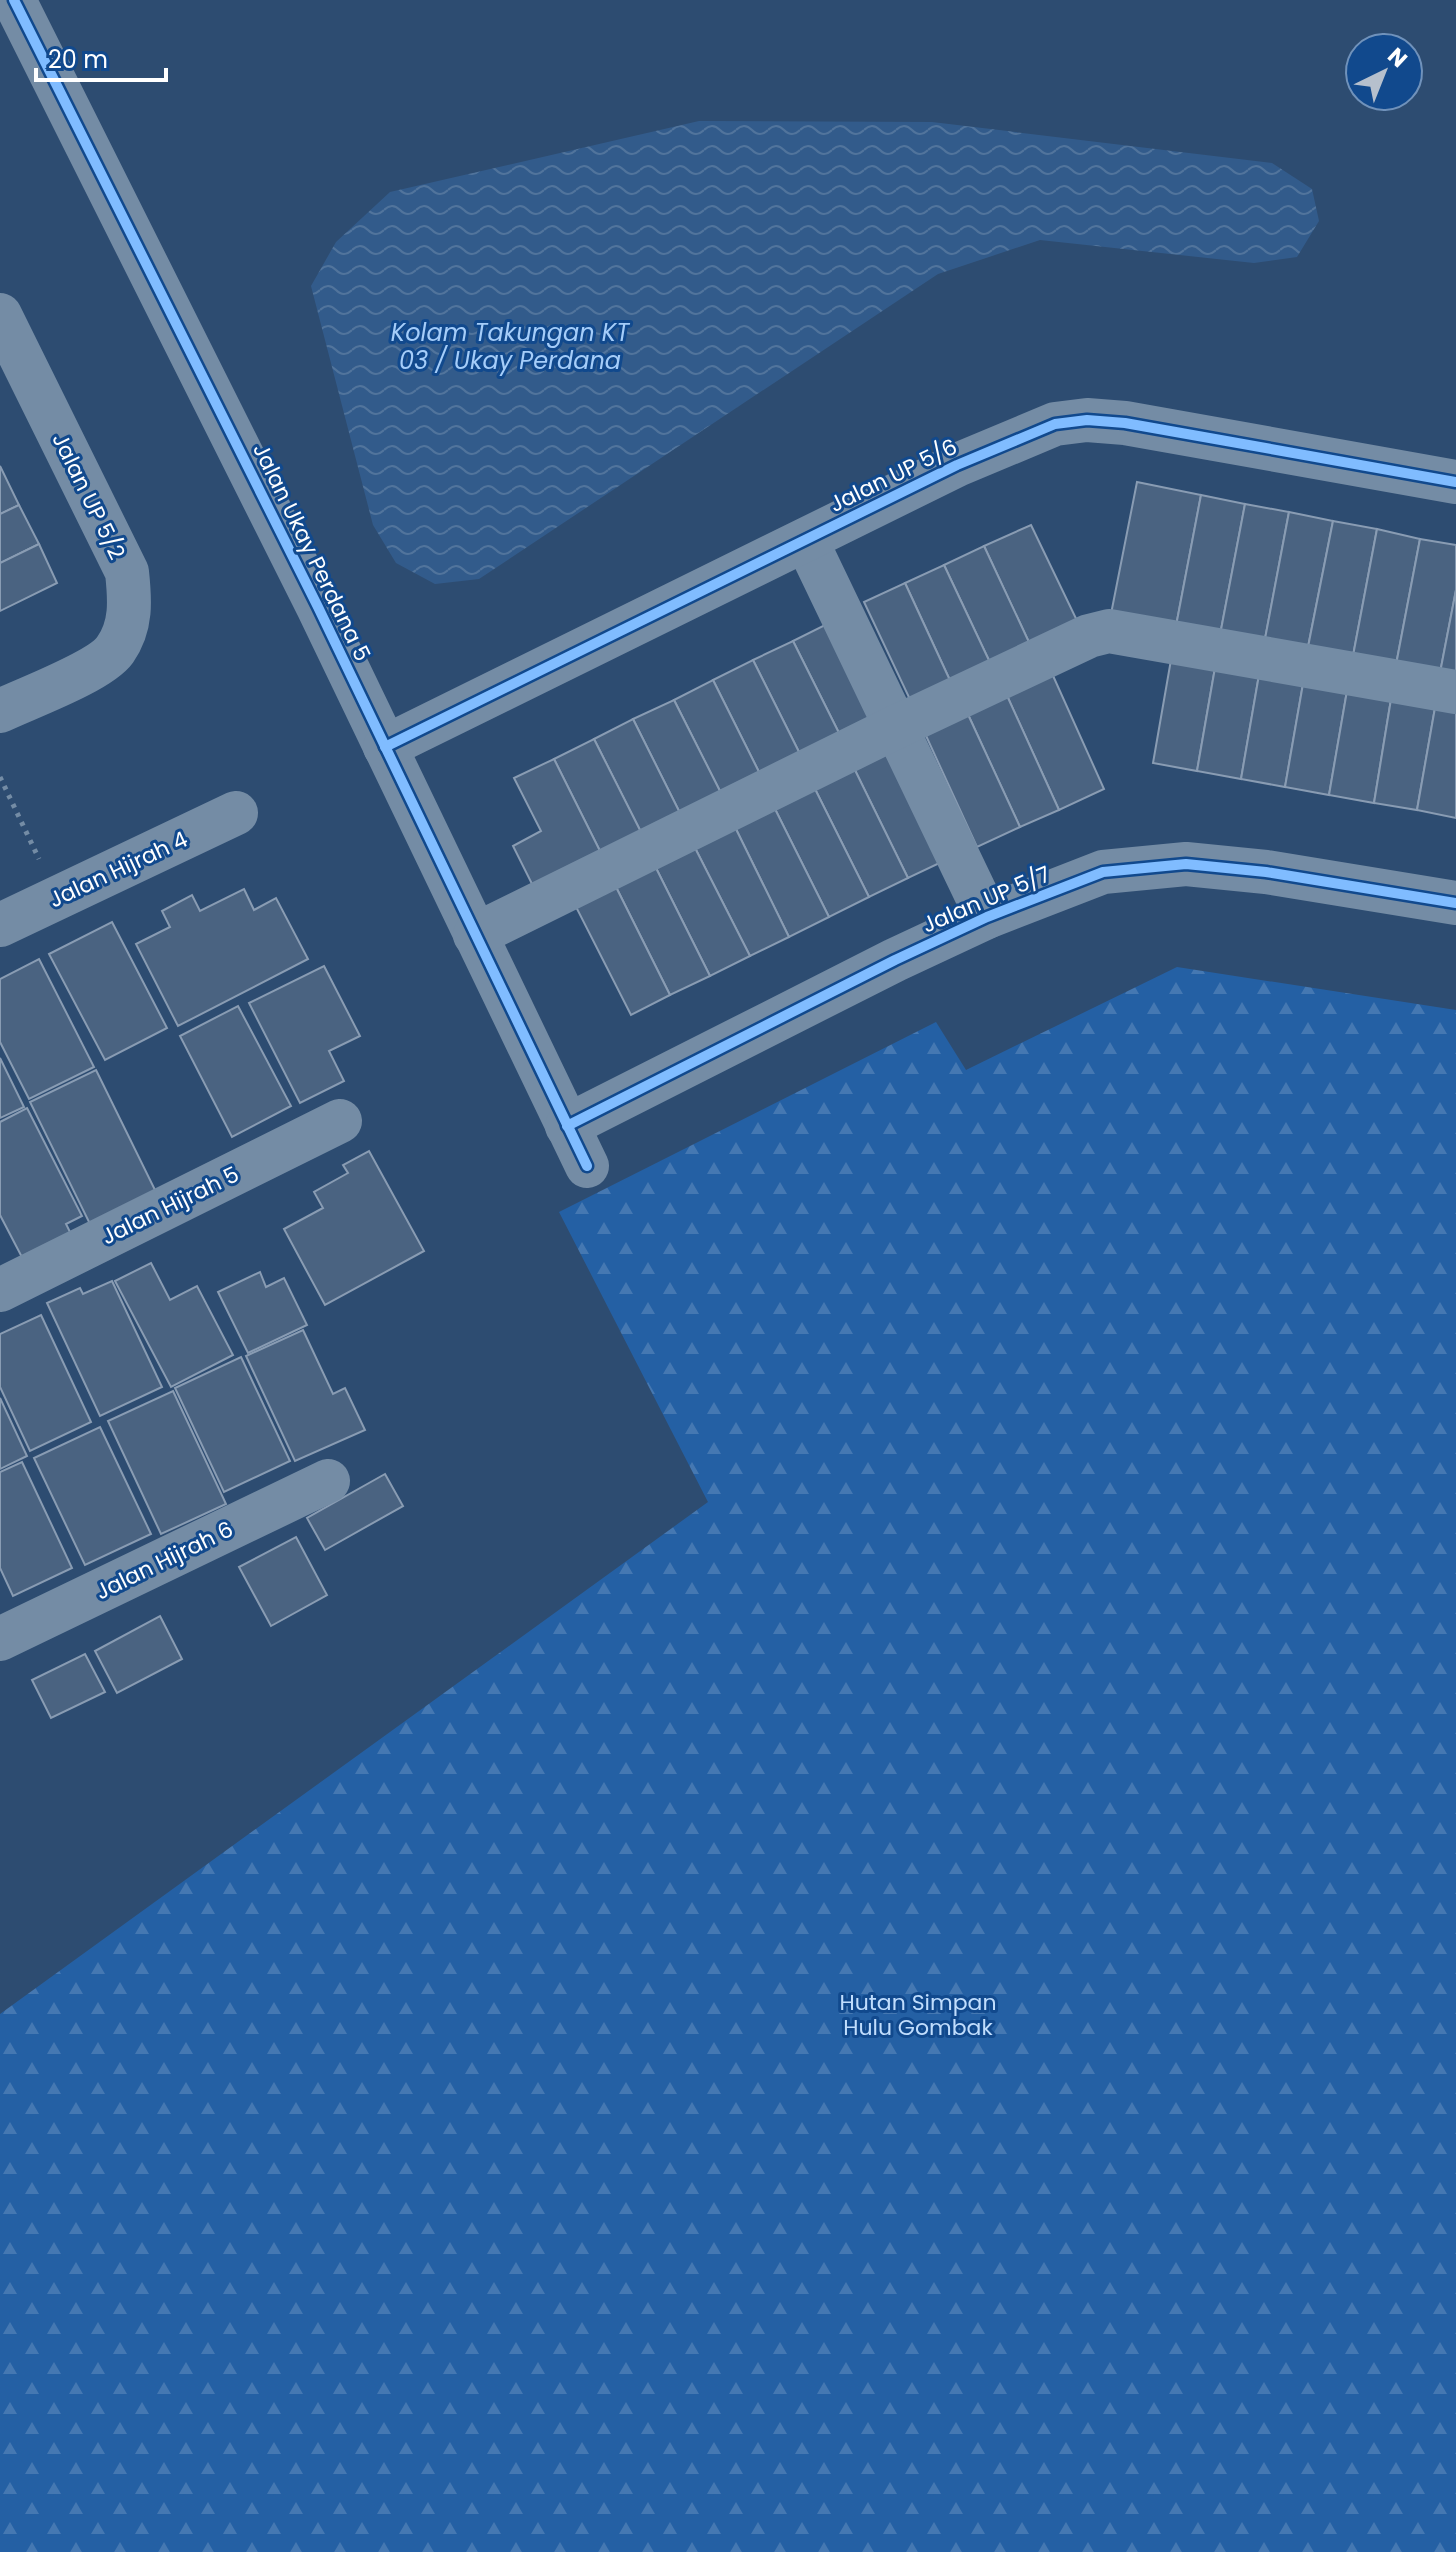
<svg xmlns="http://www.w3.org/2000/svg" width="1456" height="2552" font-family="Poppins,sans-serif">
  <style>
    .forest { fill: url(#forest-firs) }
    .water { fill: url(#water-waves) }
    .building { fill: #4a6381; stroke: #899cb3; stroke-width: 2 }
    .lines { fill: none; stroke-linecap: round; stroke-linejoin: round }
    .path { stroke: #748ca5; stroke-width: 5; stroke-dasharray: 4 6; stroke-linecap: butt }
    .minor { stroke: #748ca5; stroke-width: 44 }
    .cycleway-casing { stroke: #11498d; stroke-width: 15 }
    .cycleway { stroke: #80bcff; stroke-width: 10 }
    .labels { text-anchor: middle; stroke-width: 6; stroke-linejoin: round; paint-order: stroke }
    .street-label { font-size: 22px; fill: #fff; stroke: #11498d }
    .park-label { font-size: 22px; fill: #c0ddfd; stroke: #11498d }
    .water-label { font-size: 24px; font-style: italic; fill: #a5cdf9; stroke: #11498d }
  </style>
  <defs>
    <pattern id="forest-firs" width="22" height="20" patternUnits="userSpaceOnUse" patternTransform="scale(2)"><rect width="22" height="20" fill="#2460a4"/><path d="M5 1l3.5 6h-7zM16 11l3.5 6h-7z" fill="#4578b2"/></pattern>
    <pattern id="water-waves" width="16" height="10" patternUnits="userSpaceOnUse" patternTransform="scale(2)"><rect width="16" height="10" fill="#325b8b"/><path d="M0 5q4-4 8 0t8 0" fill="none" stroke="#51749c"/></pattern>
  </defs>
  <rect width="100%" height="100%" fill="#2d4c71"/>
  <path class="forest" d="M1177,967l279,43v1542h-1456v-538l708,-512 -149,-290 377,-190 30,48z"/>
  <path class="water" d="M699,121l233,1 340,41 40,26 7,32 -22,36 -43,6 -214,-23 -102,34 -459,305 -44,5 -39,-21 -23,-38 -62,-239 25,-44 54,-50z"/>
  <g class="building">
    <path d="M0,466l19,39 -19,9z"/>
    <path d="M1137,482l64,13 -25,131 -65,-12z"/>
    <path d="M1201,495l44,9 -25,131 -44,-9z"/>
    <path d="M1245,504l44,8 -25,132 -44,-9z"/>
    <path d="M19,505l20,39 -39,19v-49z"/>
    <path d="M1289,512l44,9 -26,131 -43,-8z"/>
    <path d="M1333,521l44,8 -25,132 -45,-9z"/>
    <path d="M1031,525l51,106 -48,22 -50,-107z"/>
    <path d="M1377,529l43,10 -25,131 -43,-9z"/>
    <path d="M1420,539l36,6v45l-17,88 -44,-8z"/>
    <path d="M39,544l18,39 -57,28v-48z"/>
    <path d="M984,546l50,107 -40,18 -50,-106z"/>
    <path d="M944,565l50,106 -40,18 -49,-106z"/>
    <path d="M905,583l49,106 -40,19 -50,-106z"/>
    <path d="M1456,590v92l-17,-4z"/>
    <path d="M833,621l51,102 -40,20 -51,-102z"/>
    <path d="M793,641l51,102 -40,19 -51,-102z"/>
    <path d="M1172,654l44,8 -19,109 -44,-8z"/>
    <path d="M753,660l51,102 -40,20 -51,-102z"/>
    <path d="M1216,662l44,7 -19,110 -44,-8z"/>
    <path d="M1050,669l54,120 -45,21 -55,-121z"/>
    <path d="M1260,669l44,9 -19,109 -44,-8z"/>
    <path d="M1304,678l44,7 -19,110 -44,-8z"/>
    <path d="M713,680l51,102 -39,19 -51,-101z"/>
    <path d="M1348,685l44,8 -18,110 -45,-8z"/>
    <path d="M1004,689l55,121 -39,17 -55,-119z"/>
    <path d="M1392,693l44,9 -19,108 -43,-7z"/>
    <path d="M674,700l51,101 -41,20 -51,-102z"/>
    <path d="M1436,702l20,3v113l-39,-8z"/>
    <path d="M965,708l55,119 -43,20 -55,-120z"/>
    <path d="M633,719l51,102 -39,19 -51,-101z"/>
    <path d="M594,739l51,101 -40,21 -51,-102z"/>
    <path d="M890,742l58,117 -40,19 -57,-116z"/>
    <path d="M554,759l51,102 -68,33 -24,-48 28,-15 -27,-53z"/>
    <path d="M851,762l57,116 -39,19 -58,-116z"/>
    <path d="M811,781l58,116 -40,20 -58,-116z"/>
    <path d="M771,801l58,116 -40,20 -57,-116z"/>
    <path d="M732,821l57,116 -39,19 -59,-116z"/>
    <path d="M691,840l59,116 -40,20 -58,-116z"/>
    <path d="M652,860l58,116 -40,19 -58,-116z"/>
    <path d="M612,879l58,116 -39,20 -59,-116z"/>
    <path d="M244,889l10,21 22,-12 32,61 -130,67 -42,-82 34,-17 -8,-16 30,-16 8,16z"/>
    <path d="M112,922l55,106 -62,32 -56,-106z"/>
    <path d="M39,959l55,108 -65,32 -29,-57v-63z"/>
    <path d="M324,966l36,70 -31,15 15,30 -44,22 -51,-100z"/>
    <path d="M238,1006l53,100 -59,31 -52,-101z"/>
    <path d="M0,1058l24,49 -24,11z"/>
    <path d="M96,1070l60,122 -66,32 -60,-122z"/>
    <path d="M27,1108l55,108 -16,8 8,16 -48,25 -26,-50v-93z"/>
    <path d="M369,1151l55,100 -99,54 -41,-76 39,-21 -9,-16 34,-19 -5,-8z"/>
    <path d="M151,1263l19,37 27,-14 36,69 -62,32 -56,-106z"/>
    <path d="M260,1272l6,15 18,-9 23,47 -59,28 -30,-61z"/>
    <path d="M112,1281l50,106 -62,29 -53,-113 33,-15 3,6z"/>
    <path d="M41,1315l50,107 -61,29 -30,-64v-53z"/>
    <path d="M303,1330l30,64 12,-6 20,42 -70,31 -49,-105z"/>
    <path d="M241,1357l49,104 -66,31 -49,-104z"/>
    <path d="M173,1391l53,113 -65,30 -53,-113z"/>
    <path d="M0,1398l27,58 -27,13z"/>
    <path d="M100,1427l51,107 -66,31 -51,-107z"/>
    <path d="M22,1462l50,106 -59,28 -13,-28v-96z"/>
    <path d="M385,1474l18,32 -78,44 -18,-32z"/>
    <path d="M296,1537l31,58 -56,31 -32,-59z"/>
    <path d="M160,1616l22,43 -65,34 -22,-42z"/>
    <path d="M85,1654l20,38 -54,26 -19,-38z"/>
  </g>
  <g class="lines">
    <path class="path" d="M0,777l39,82"/>
    <g class="minor">
      <path d="M14,0l304,607 269,559"/>
      <path d="M0,315l127,257c3,28 5,54 -12,78 -16,22 -88,48 -115,61"/>
      <path d="M806,540l181,377"/>
      <path d="M385,747l572,-282 98,-41 32,-4 38,3 331,59"/>
      <path d="M0,925l236,-112"/>
      <path d="M475,935l421,-208 193,-91 20,-5 347,61"/>
      <path d="M567,1126l328,-166 92,-43 116,-45 83,-8 80,8 190,31"/>
      <path d="M0,1290l340,-169"/>
      <path d="M0,1639l328,-158"/>
    </g>
    <g class="cycleway-casing">
      <g id="cycleway">
        <path d="M14,0l304,607 269,559"/>
        <path d="M385,747l572,-282 98,-41 32,-4 38,3 331,59"/>
        <path d="M567,1126l328,-166 92,-43 116,-45 83,-8 80,8 190,31"/>
      </g>
    </g>
    <use href="#cycleway" class="cycleway"/>
  </g>
  <g class="labels">
    <g class="street-label">
      <text transform="translate(893 475) rotate(-26)" y="8">Jalan UP 5/6</text>
      <text transform="translate(89 496) rotate(64)" y="8">Jalan UP 5/2</text>
      <text transform="translate(312 552) rotate(64)" y="8">Jalan Ukay Perdana 5</text>
      <text transform="translate(118 869) rotate(-25)" y="8">Jalan Hijrah 4</text>
      <text transform="translate(986 899) rotate(-23)" y="8">Jalan UP 5/7</text>
      <text transform="translate(170 1205) rotate(-26)" y="8">Jalan Hijrah 5</text>
      <text transform="translate(164 1560) rotate(-26)" y="8">Jalan Hijrah 6</text>
    </g>
    <g class="park-label">
      <text x="918" y="2010">Hutan Simpan<tspan x="918" dy="25">Hulu Gombak</tspan></text>
    </g>
    <g class="water-label">
      <text x="510" y="341">Kolam Takungan KT<tspan x="510" dy="28">03 / Ukay Perdana</tspan></text>
    </g>
  </g>
  <g transform="translate(1384 72) rotate(43)"><circle r="38" fill="#11498d" stroke="#7092bb" stroke-width="2"/>
  <path d="M0-6L14 30L0 20L-14 30Z" fill="#b6c0cd"/>
  <text y="-12" font-size="22" font-weight="bold" text-anchor="middle" fill="#ffffff">N</text>
  </g>
  <path d="M36 68v12h130v-12" fill="none" stroke="#ffffff" stroke-width="4"/>
  <text x="48" y="68" font-size="24" fill="#ffffff" stroke="#11498d" stroke-width="6" paint-order="stroke">20 m</text>
</svg>
